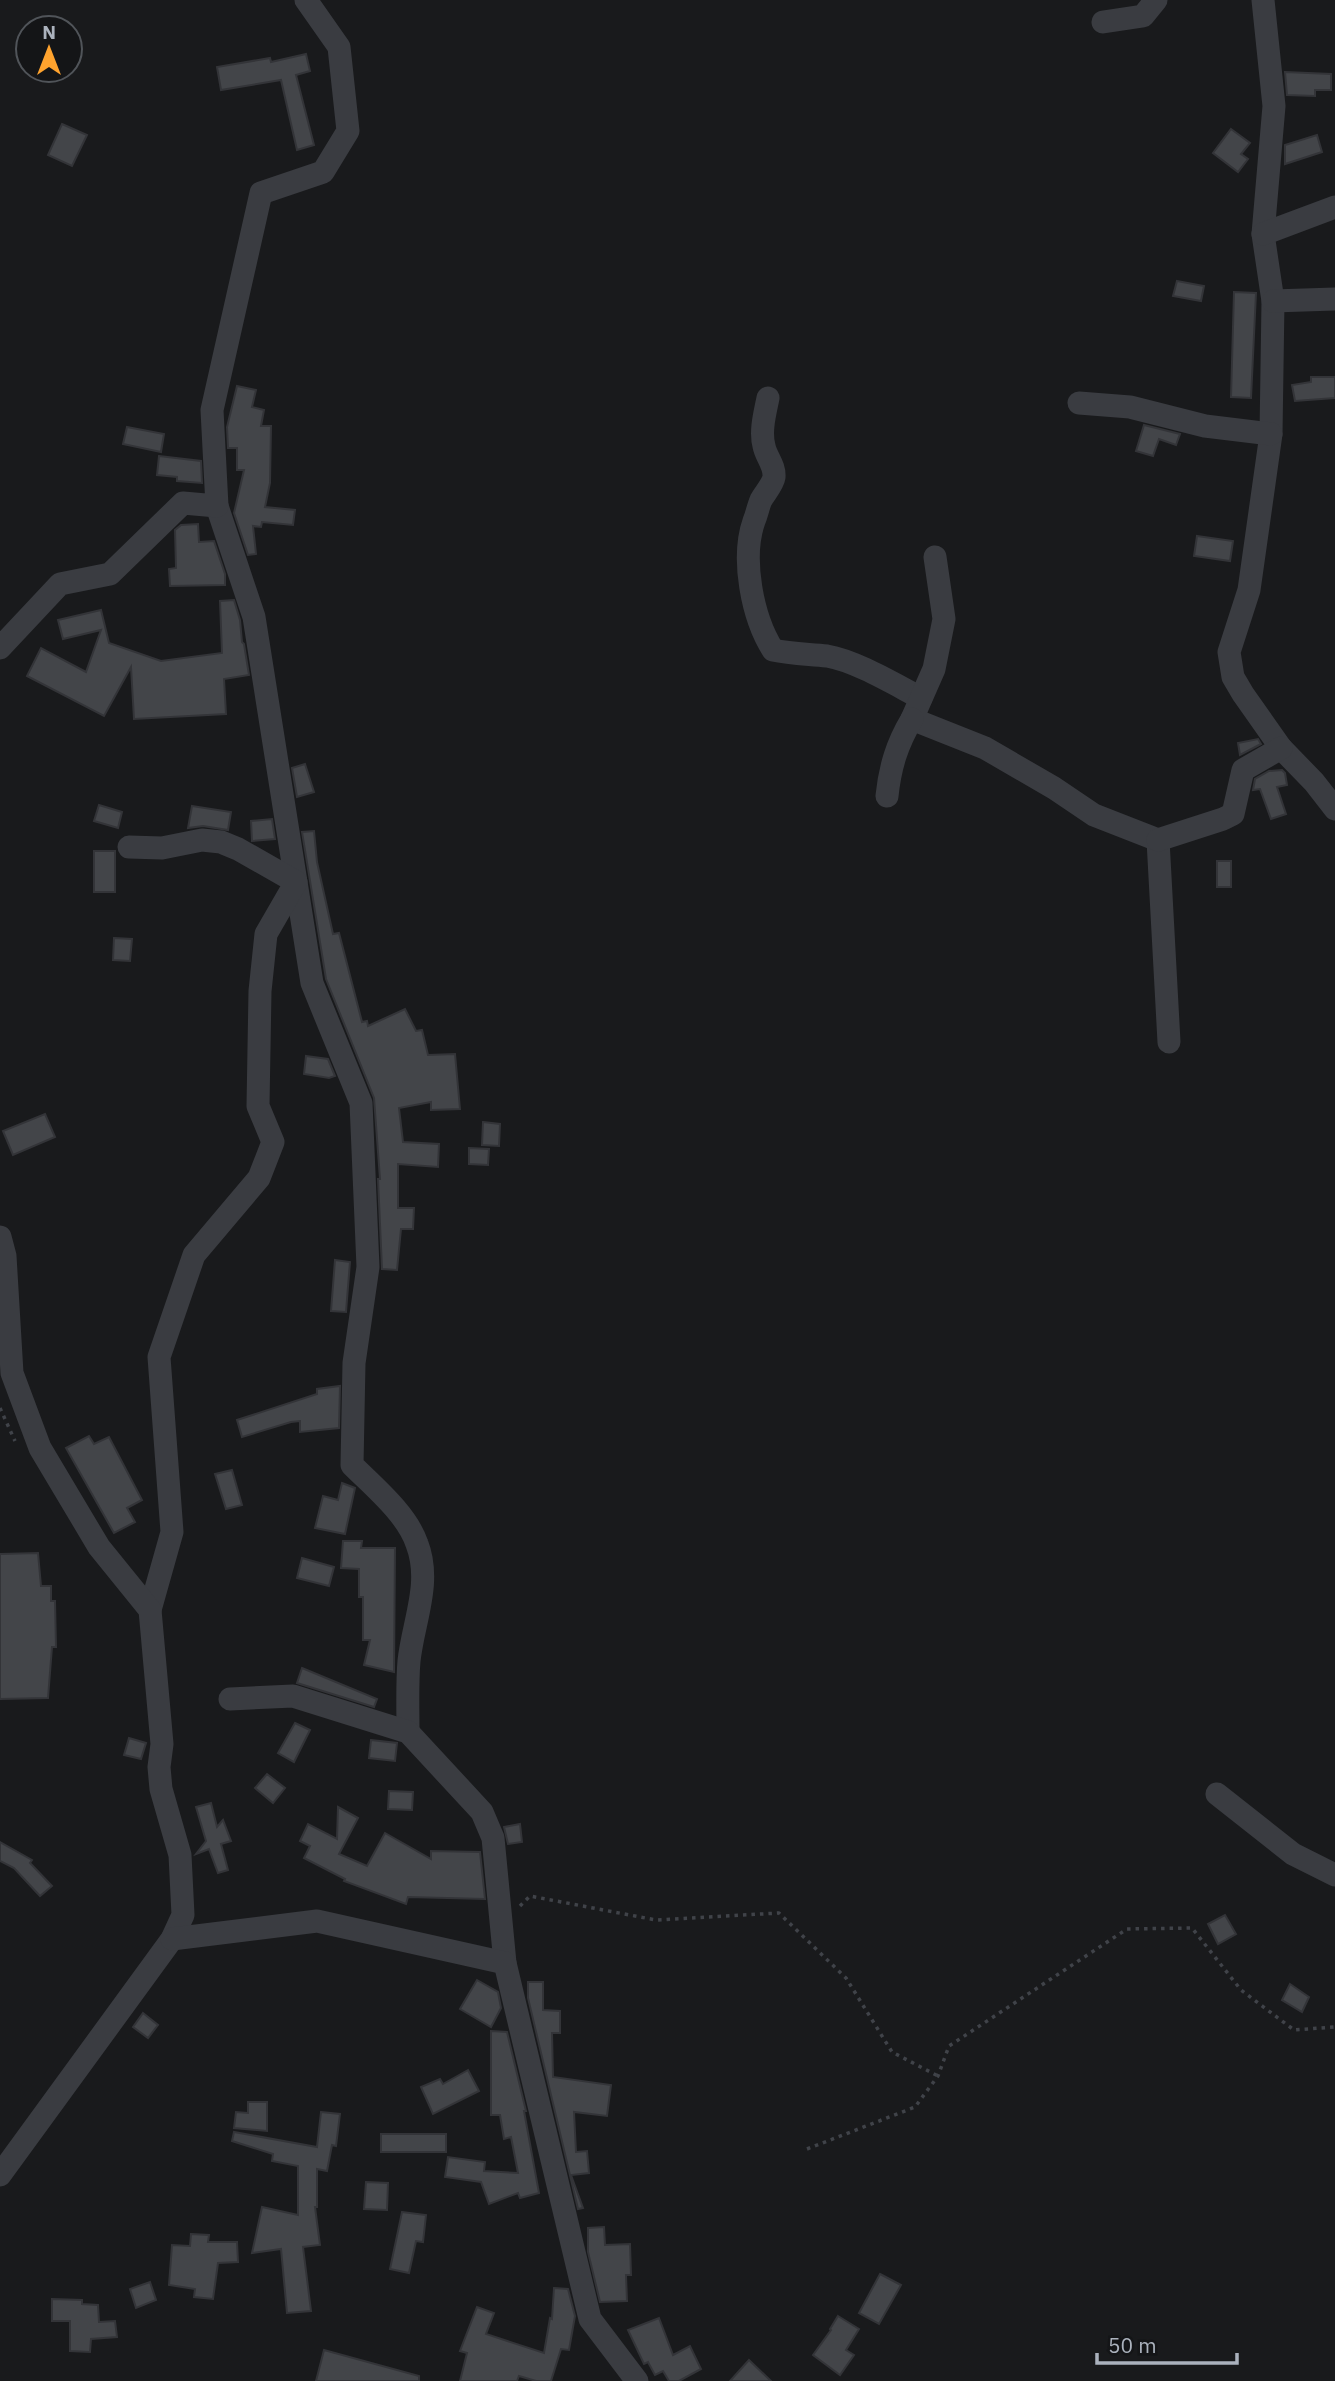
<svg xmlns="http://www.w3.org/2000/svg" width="1335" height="2381" font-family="'IBM Plex Sans',sans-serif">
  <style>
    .building { fill: #434549; stroke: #333438; stroke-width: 2 }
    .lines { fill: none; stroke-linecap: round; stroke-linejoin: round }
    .path { stroke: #404349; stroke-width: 3.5; stroke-dasharray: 3.5 5; stroke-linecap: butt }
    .minor { stroke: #3a3c41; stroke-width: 23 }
  </style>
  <rect width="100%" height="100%" fill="#191a1c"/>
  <g class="building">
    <path d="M306,54l4,17 -14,4 18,70 -17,5 -16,-70 -60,10 -4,-23 53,-9 1,4z"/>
    <path d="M1285,72l46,2v16h-16v6l-28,-1z"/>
    <path d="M62,124l25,11 -15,31 -24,-11z"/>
    <path d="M1231,129l19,14 -9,11 7,5 -10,13 -25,-19z"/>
    <path d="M1317,135l5,17 -37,12v-19z"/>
    <path d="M1177,281l27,5 -3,15 -28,-5z"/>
    <path d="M1234,292l22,1 -5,105 -20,-1z"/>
    <path d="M1311,377h24v21l-40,3 -3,-16 19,-3z"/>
    <path d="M237,386l19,4 -4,17 12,3 -3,16h10l-1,57 -5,24 30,3 -2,15 -31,-3 -1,5 -8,-1 3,28 -8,1 -14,-42 10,-43h-7v-22h-9l-1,-21z"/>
    <path d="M1144,425l36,9 -4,11 -17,-6 -6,17 -17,-5z"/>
    <path d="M127,427l37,7 -3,18 -38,-8z"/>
    <path d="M159,456l42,5 1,22 -25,-2v-4l-20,-2z"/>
    <path d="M198,524l1,18 15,-1 11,33v11l-55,1 -1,-17 7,-1 -1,-38 6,-5z"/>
    <path d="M1197,536l36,5 -3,20 -36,-5z"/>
    <path d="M234,600l6,20 2,22 2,2 5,31 -25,4 2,35 -92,5 -3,-52 -27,49 -77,-40 14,-28 45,24 15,-42 -38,9 -5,-19 43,-10 8,33 52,18 61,-8 -2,-52z"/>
    <path d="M1258,739l3,5 -21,11 -2,-12z"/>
    <path d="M305,764l9,28 -17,5 -5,-29z"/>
    <path d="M1282,770l3,3 2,12 -10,2 9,27 -15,5 -11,-30 -7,1 2,-11 14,-8z"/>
    <path d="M99,805l23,7 -4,16 -24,-7z"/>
    <path d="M192,806l39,6 -3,18 -25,-4 -15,2z"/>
    <path d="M272,819l3,20 -23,2 -1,-20z"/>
    <path d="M314,831l3,31 16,72 6,-1 23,89 5,-1 1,5 37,-17 11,22 6,-1 6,25 27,-1 5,55 -29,1v-8l-32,6 4,34 36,2 -1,23 -40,-3v44h16l-1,21h-12l-4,41 -15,-1 -4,-90h2l-6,-81 -48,-119 -24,-147z"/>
    <rect x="94" y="851" width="21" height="41"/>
    <rect x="1217" y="861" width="14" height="26"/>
    <path d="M114,938l18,1 -2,22 -17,-1z"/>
    <path d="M306,1056l22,3 7,17 -6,2 -25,-4z"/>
    <path d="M45,1114l10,23 -42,18 -10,-24z"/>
    <path d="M483,1122l17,2 -1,22 -17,-1z"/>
    <path d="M469,1148l20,1 -1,16 -19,-1z"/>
    <path d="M335,1260l15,2 -4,50 -15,-1z"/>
    <path d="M340,1386l-1,42 -39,4v-11l-9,1 -49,15 -5,-17 80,-26v-5z"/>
    <path d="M89,1436l5,8 15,-7 33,63 -15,8 8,14 -21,11 -48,-85z"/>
    <path d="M232,1470l10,35 -16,4 -11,-35z"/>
    <path d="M342,1483l13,5 -10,46 -30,-6 8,-32 15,4z"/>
    <path d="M343,1541h19l-1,7h34l-1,124 -30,-7 6,-25h-7v-43h-4v-28l-18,-1z"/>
    <path d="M38,1553l3,33h10v15h4l1,46h-4l-4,51 -48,1v-145z"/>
    <path d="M302,1558l32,9 -5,19 -32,-8z"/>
    <path d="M302,1668l75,31 -3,8 -77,-24z"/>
    <path d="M295,1723l15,7 -16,32 -16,-9z"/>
    <path d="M129,1738l17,5 -5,16 -17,-4z"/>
    <path d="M371,1740l26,3 -2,18 -26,-3z"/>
    <path d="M267,1774l18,14 -12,15 -18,-15z"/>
    <path d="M389,1791l24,1 -1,18 -24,-1z"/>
    <path d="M211,1803l6,24 6,-7 8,21 -10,3 7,26 -10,3 -9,-24 -13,5 10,-13 -10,-34z"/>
    <path d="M338,1807l20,11 -19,36 28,12 18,-33 46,26v-8l49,1 5,47 -77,-2 -2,7 -62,-23 1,-2 -41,-21 6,-12 -10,-5 8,-17 29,15z"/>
    <path d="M520,1824l2,18 -14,2 -4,-17z"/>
    <path d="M0,1842l32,18 -2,3 22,23 -12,10 -26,-28 -14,-7z"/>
    <path d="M1225,1915l11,19 -18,10 -10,-20z"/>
    <path d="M477,1980l21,12 3,16 -10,19 -31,-18z"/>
    <path d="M528,1982h15v28l17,1v22h-8l1,44 58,8 -4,31 -33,-4 2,40 11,-1 2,22 -18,2 12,33 -5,1 -50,-211z"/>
    <path d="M1290,1984l19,13 -7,15 -20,-12z"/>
    <path d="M143,2013l15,12 -10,13 -15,-11z"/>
    <path d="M491,2031l16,1 19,79h-2l15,82 -19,5 -2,-5 -29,11 -8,-22 -36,-5 3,-20 37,5 -1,9 34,2 -7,-36 -7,2 -4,-24h-9z"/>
    <path d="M468,2070l11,21 -46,23 -12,-27 19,-8 3,5z"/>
    <path d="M248,2102h19v29l-33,-3 2,-16 12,1z"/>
    <path d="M321,2112l19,2 -4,32 -4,-1 -5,26 -10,-2v38h-2l5,38 -17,2 8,64 -24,2 -6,-64 -29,4 10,-46 36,8v-49l-26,-5 1,-7 -41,-13 2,-9 83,15z"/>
    <rect x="381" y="2134" width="65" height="18"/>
    <path d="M366,2182l22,1 -1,27 -23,-1z"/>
    <path d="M402,2212l24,3 -3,27 -7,-1 -7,32 -19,-4z"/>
    <path d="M604,2227l1,18 25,-1 1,31h-5l1,26 -27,1 -12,-50v-24z"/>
    <path d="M191,2234l18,1 -1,7h29l1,20 -20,1 -5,36 -19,-2 1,-8 -26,-4 3,-40 18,1z"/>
    <path d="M880,2274l21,11 -22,39 -20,-11z"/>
    <path d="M150,2282l6,18 -20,8 -6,-19z"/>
    <path d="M554,2288l14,1 7,27 -6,34 -8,-1 -10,32h-15l-17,-5 -2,5h-57l7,-28 -7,-2 17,-44 17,6 -8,21 58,19 6,-35 2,1z"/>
    <path d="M52,2299l30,1v4l16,1 1,17 16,-1 2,16 -26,2 -1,13 -20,-1v-30h-18z"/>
    <path d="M838,2316l21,13 -13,21 8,5 -14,20 -27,-20 18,-25 -1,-1z"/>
    <path d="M659,2318l14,37 17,-9 11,23 -22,12h-10l-6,-10 -8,4 -7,-13 -4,2 -16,-34z"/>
    <path d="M324,2350l95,26v5h-103z"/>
    <path d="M749,2360l22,21h-41z"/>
  </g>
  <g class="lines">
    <g class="path">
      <path d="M0,1408l15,33"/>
      <path d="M520,1906l10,-10 126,24 123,-7 67,65 46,74 46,24"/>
      <path d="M807,2149l108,-42 23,-31 11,-30 178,-117 65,-1 49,62 53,40 41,-3"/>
    </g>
    <g class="minor">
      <path d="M1263,0l11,106 -11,128 10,67 -2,133 -22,156 -20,62 4,25 10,17 38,54 33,34 21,27"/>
      <path d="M1103,22l40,-6 13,-16"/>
      <path d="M1263,234l72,-27"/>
      <path d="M1273,301l62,-2"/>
      <path d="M768,398c-3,15 -8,33 -4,48 2,11 11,19 10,31 -1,7 -9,16 -13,23 -3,7 -4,14 -7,21 -13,37 -2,96 19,129 18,4 36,4 54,6 29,5 67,28 94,42"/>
      <path d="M1079,403l51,4 75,19 66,8"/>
      <path d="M217,506l37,111 58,366 49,120 7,164 -14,96 -2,102c22,22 55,49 65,79 15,39 -4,78 -8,117 -2,23 -1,48 -1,71"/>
      <path d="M935,557l9,62 -10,50 -22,50 73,29 69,40 40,27 64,25 11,202"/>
      <path d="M0,648l60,-64 50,-10 73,-71 34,3 -5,-96 49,-217 62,-21 25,-41 -9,-84 -33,-47"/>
      <path d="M887,796c3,-29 10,-52 25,-77"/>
      <path d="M1158,840l65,-21 10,-5 10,-44 38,-22"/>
      <path d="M129,847l33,1 40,-8 19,2 17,7 58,33 -30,52 -6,57 -2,115 15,36 -14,36 -65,77 -35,102 13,175 -22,78"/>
      <path d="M0,1237l5,19 7,117 28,75 59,99 51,63 12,134 -3,23 2,22 19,66 3,60 -11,24 -172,236"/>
      <path d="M230,1699l63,-3 115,36 74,80 11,26 12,125"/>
      <path d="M1217,1794l76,60 42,21"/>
      <path d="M172,1939l145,-18 188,42 85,356 47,62"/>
    </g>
  </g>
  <g transform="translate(49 49)"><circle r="33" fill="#141517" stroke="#505459" stroke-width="2"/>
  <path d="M0-5L12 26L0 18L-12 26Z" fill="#ffa32e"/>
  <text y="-10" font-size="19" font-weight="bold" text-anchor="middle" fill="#abb2bd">N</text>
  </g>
  <path d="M1097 2353v10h140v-10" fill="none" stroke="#abb2bd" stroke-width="3.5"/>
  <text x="1108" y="2353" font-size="21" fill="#abb2bd" stroke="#141517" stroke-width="5" paint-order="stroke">50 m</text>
</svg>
